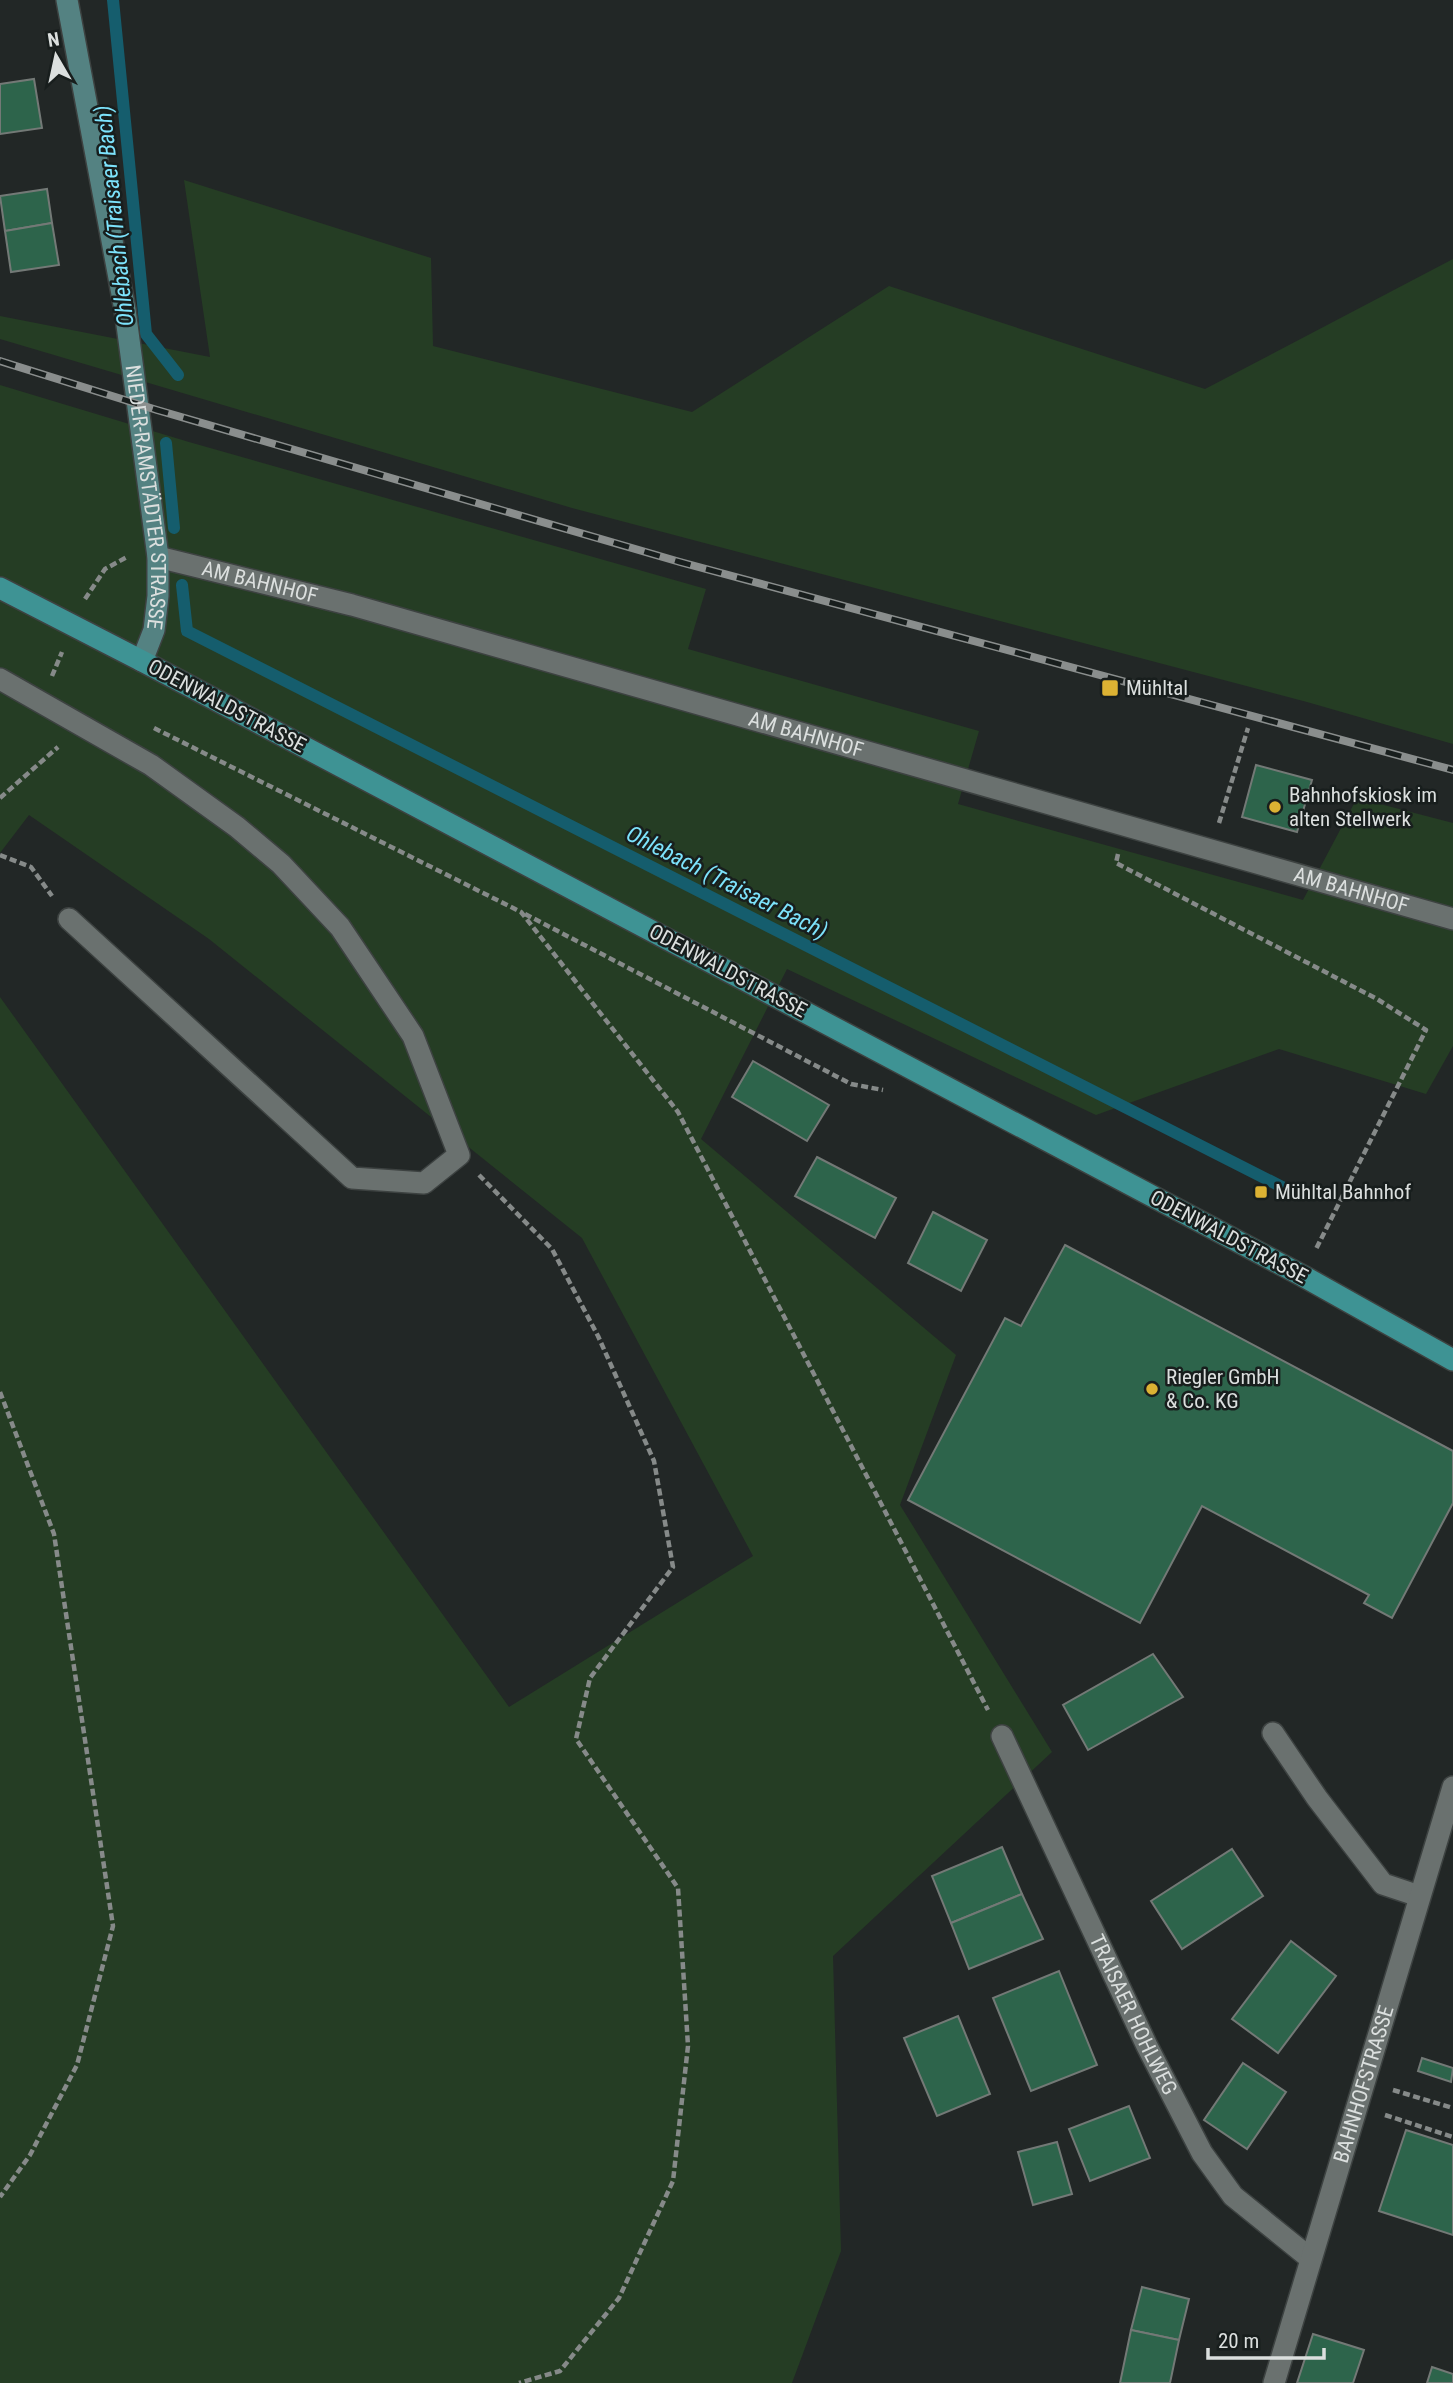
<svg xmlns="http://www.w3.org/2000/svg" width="1453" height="2383" font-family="'Roboto Condensed',sans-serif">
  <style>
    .green { fill: #253d24 }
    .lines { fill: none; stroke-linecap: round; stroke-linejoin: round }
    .stream { stroke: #155d6d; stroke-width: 12 }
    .building { fill: #2d644b; stroke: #737976; stroke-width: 2 }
    .lane-casing { stroke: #3d4241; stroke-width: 24 }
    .street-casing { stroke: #3d4241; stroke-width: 24 }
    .secondary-casing { stroke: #3d4241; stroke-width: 24 }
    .primary-casing { stroke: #3d4241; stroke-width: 24 }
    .path { stroke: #868a89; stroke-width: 4.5; stroke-dasharray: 7 3.5; stroke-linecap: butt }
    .lane { stroke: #6a716f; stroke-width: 21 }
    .street { stroke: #6a716f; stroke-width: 21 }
    .secondary { stroke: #548282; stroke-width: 21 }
    .primary { stroke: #3e9394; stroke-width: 21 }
    .rail-casing { stroke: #8a8e8d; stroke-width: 8 }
    .rail { stroke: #181e1d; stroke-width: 5; stroke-dasharray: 16; stroke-linecap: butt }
    .poi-dot { fill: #dcb233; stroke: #181e1d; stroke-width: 2.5 }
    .labels { text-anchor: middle; stroke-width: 5; stroke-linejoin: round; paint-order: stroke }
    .street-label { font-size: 21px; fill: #dbdfde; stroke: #181e1d }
    .poi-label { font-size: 21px; fill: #dbdfde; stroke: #181e1d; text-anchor: start }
    .water-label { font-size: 23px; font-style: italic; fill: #7de3fc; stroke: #181e1d }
  </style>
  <rect width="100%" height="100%" fill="#222726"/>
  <g class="green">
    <path d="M184,180l247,78 2,88 259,66 197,-126 316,103 248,-130v485l-146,-42 -735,-194 -572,-169v-23l210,41z"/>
    <path d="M0,385l189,57 517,147 -18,60 291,82 -21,73 345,96 54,-102 96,25v223l-27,48 -147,-45 -183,66 -309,-146 -86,170 255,216 -56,150 152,247 -219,204 8,295 -49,132h-792v-1386l509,710 244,-151 -171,-318 -373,-299 -180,-124 -29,38z"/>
  </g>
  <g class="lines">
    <g class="stream">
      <path d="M113,0l33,334 32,41"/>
      <path d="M166,443l8,85"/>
      <path d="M182,585l5,46 1103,560"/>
    </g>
  </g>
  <g class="building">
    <path d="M34,79l8,49 -42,6v-50z"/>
    <path d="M47,189l5,34 -47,8 -5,-35z"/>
    <path d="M52,223l7,42 -48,7 -6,-41z"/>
    <path d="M1256,765l56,15 -15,52 -55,-15z"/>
    <path d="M753,1061l76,44 -22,36 -75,-44z"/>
    <path d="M817,1157l79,41 -21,40 -80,-42z"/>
    <path d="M933,1212l54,28 -26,51 -53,-28z"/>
    <path d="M1065,1245l388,206v52l-61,115 -28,-15 5,-8 -167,-89 -62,117 -232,-123 97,-182 16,8z"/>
    <path d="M1153,1654l30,43 -95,53 -25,-45z"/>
    <path d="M1002,1847l20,47 -71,29 -19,-47z"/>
    <path d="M1232,1849l31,47 -81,53 -31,-48z"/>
    <path d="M1022,1894l21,45 -74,30 -18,-46z"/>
    <path d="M1291,1941l45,35 -58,77 -46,-34z"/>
    <path d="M1059,1971l38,94 -66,26 -38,-93z"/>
    <path d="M958,2016l32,78 -53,22 -33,-78z"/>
    <path d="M1422,2058l31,10 -2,14 -33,-11z"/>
    <path d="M1243,2063l43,29 -39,57 -43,-29z"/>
    <path d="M1129,2106l21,52 -60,23 -21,-52z"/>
    <path d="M1406,2130l47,15v90l-74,-24z"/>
    <path d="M1057,2142l15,52 -39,11 -15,-53z"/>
    <path d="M1142,2287l47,12 -10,41 -48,-10z"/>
    <path d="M1131,2330l48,10 -9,43h-50z"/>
    <path d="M1313,2334l51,16 -11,33h-56z"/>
    <path d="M1432,2367l21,7v9h-26z"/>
  </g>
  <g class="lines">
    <g class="lane-casing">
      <g id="lane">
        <path d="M0,679l151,86 86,62 44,37 59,63 73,109 46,119 -35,28 -72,-5 -283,-259"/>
        <path d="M1273,1733l44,65 66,86 36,12"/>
      </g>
    </g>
    <g class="street-casing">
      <g id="street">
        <path id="s1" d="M158,557l194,48 1101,314"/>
        <path id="s2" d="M1002,1736l145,310 55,107 31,43 78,63"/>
        <path id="s3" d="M1274,2383l179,-596"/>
      </g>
    </g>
    <g class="secondary-casing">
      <g id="secondary">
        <path id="s4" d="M67,0l58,310 33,247v39l-4,34 -12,31"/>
      </g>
    </g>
    <g class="primary-casing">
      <path id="primary" d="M0,588l142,73 1161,615 150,84"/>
    </g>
    <g class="path">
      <path d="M85,599l20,-30 22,-12"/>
      <path d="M52,676l10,-24"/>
      <path d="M154,728l367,184 157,200 310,598"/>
      <path d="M0,798l58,-51"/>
      <path d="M1219,823l29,-95"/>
      <path d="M1118,854l-2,9 261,136 49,31 -110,219"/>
      <path d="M0,855l31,12 21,29"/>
      <path d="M525,914l326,170 32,6"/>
      <path d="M479,1175l73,74 46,87 56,125 19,106 -83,111 -14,61 102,149 10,158 -15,135 -54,117 -59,73 -41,12"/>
      <path d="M0,1392l54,142 59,392 -36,139 -47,90 -30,42"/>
      <path d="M1393,2090l60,18"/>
      <path d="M1385,2115l68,22"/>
    </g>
    <use href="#lane" class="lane"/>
    <use href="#street" class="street"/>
    <use href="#secondary" class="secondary"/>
    <use href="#primary" class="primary"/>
    <g class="rail-casing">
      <path id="rail" d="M0,361l157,49 523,152 773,208"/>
    </g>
    <use href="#rail" class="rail"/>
  </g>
  <g class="poi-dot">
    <rect x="1101" y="679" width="18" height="18" rx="3.5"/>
    <circle cx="1275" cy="807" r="7"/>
    <rect x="1254" y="1185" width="14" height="14" rx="3.5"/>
    <circle cx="1152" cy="1389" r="7"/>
  </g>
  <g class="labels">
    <g class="street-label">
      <text dy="7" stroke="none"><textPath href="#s4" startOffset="504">NIEDER-RAMSTÄDTER STRASSE</textPath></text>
      <text dy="7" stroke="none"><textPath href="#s1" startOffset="105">AM BAHNHOF</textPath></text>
      <text transform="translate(227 706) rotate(28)" y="7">ODENWALDSTRASSE</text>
      <text dy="7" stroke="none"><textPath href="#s1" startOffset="672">AM BAHNHOF</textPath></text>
      <text dy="7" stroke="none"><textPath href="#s1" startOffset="1239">AM BAHNHOF</textPath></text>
      <text transform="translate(728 971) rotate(28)" y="7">ODENWALDSTRASSE</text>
      <text transform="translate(1229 1237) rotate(28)" y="7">ODENWALDSTRASSE</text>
      <text dy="7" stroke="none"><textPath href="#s2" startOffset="308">TRAISAER HOHLWEG</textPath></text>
      <text dy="7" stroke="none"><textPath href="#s3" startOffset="312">BAHNHOFSTRASSE</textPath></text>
    </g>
    <g class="poi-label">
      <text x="1126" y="695">Mühltal</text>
      <text x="1289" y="802">Bahnhofskiosk im<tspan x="1289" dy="24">alten Stellwerk</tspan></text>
      <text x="1275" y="1199">Mühltal Bahnhof</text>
      <text x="1166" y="1384">Riegler GmbH<tspan x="1166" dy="24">&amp; Co. KG</tspan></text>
    </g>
    <g class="water-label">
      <text transform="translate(114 216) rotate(-96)" y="8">Ohlebach (Traisaer Bach)</text>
      <text transform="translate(727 882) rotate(27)" y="8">Ohlebach (Traisaer Bach)</text>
    </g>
  </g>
  <g transform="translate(56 56) rotate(351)" stroke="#181e1d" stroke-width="5" paint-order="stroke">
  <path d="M0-5L12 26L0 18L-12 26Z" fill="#dbdfde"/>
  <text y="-10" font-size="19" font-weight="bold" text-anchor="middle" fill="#dbdfde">N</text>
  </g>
  <path d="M1208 2348v10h116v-10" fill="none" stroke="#dbdfde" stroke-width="3.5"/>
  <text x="1218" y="2348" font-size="21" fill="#dbdfde" stroke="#181e1d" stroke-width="5" paint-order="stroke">20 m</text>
</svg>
